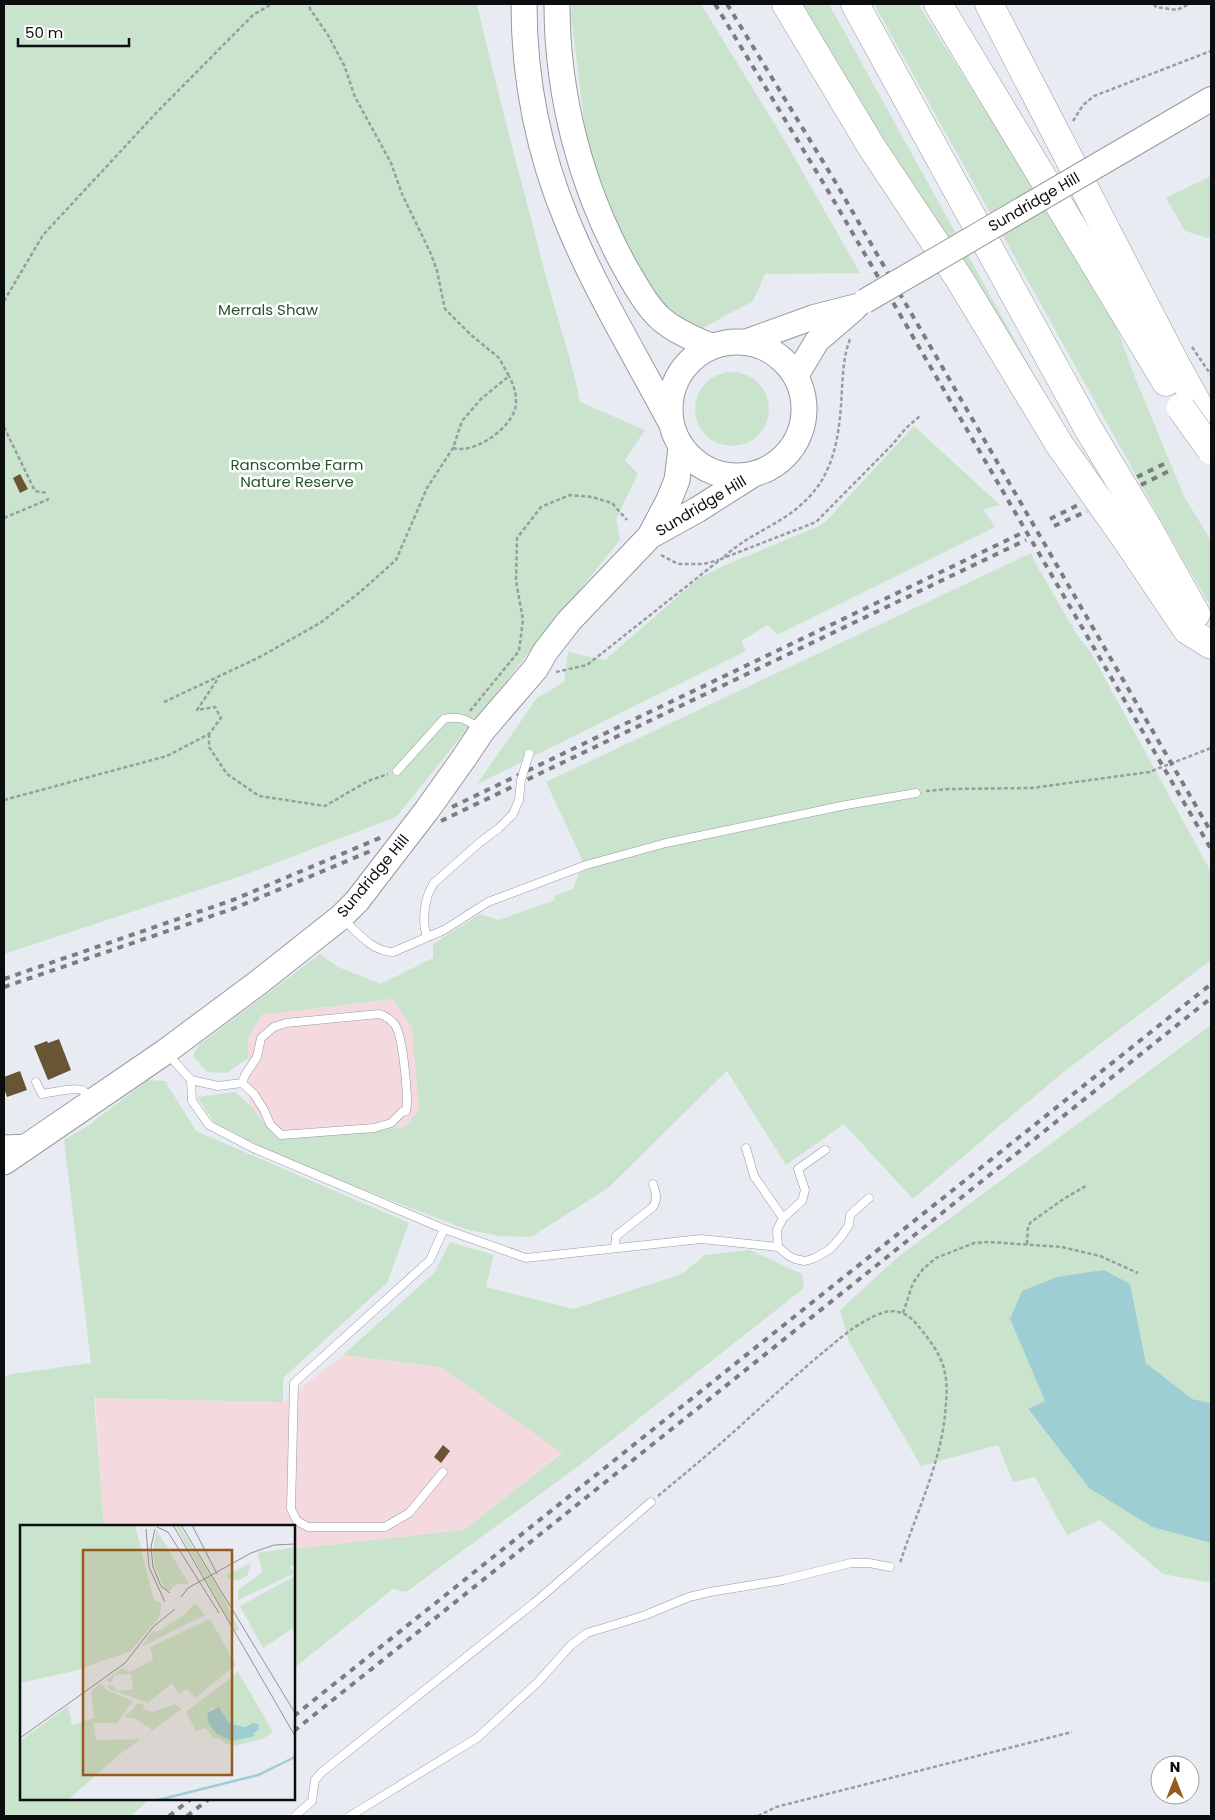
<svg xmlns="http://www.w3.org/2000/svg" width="1215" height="1820" font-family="Poppins,sans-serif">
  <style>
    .industrial { fill: #f4dadf }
    .green { fill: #cae3cc }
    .water { fill: #9dced4 }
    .building { fill: #685536 }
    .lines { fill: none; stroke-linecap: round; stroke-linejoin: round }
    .service-casing { stroke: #979aa0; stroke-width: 9 }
    .minor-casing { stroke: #979aa0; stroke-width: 17 }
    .primary-casing { stroke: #979aa0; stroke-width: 26 }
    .trunk-casing { stroke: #979aa0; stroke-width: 27 }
    .motorway-casing { stroke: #979aa0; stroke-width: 29 }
    .path { stroke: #999ca1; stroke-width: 2.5; stroke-dasharray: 4 2.5; stroke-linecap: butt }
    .service { stroke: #fff; stroke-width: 8 }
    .minor { stroke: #fff; stroke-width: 15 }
    .primary { stroke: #fff; stroke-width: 24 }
    .trunk { stroke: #fff; stroke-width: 25 }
    .motorway { stroke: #fff; stroke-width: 28 }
    .rail { stroke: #797c80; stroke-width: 4; stroke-dasharray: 6 6; stroke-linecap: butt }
    .service-bridge-casing { stroke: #979aa0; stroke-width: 9; stroke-linecap: butt }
    .primary-bridge-casing { stroke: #979aa0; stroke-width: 26; stroke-linecap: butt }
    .trunk-bridge-casing { stroke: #979aa0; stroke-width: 27; stroke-linecap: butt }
    .motorway-bridge-casing { stroke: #979aa0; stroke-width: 29; stroke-linecap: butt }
    .service-bridge { stroke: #fff; stroke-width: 8 }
    .primary-bridge { stroke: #fff; stroke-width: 24 }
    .trunk-bridge { stroke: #fff; stroke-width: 25 }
    .motorway-bridge { stroke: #fff; stroke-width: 28 }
    .labels { text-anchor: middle; stroke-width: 5; stroke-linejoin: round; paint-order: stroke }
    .street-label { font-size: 15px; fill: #0c0d0f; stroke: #fff }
    .park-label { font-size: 15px; fill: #26542d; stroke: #fff }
    .inset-river { fill: none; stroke: #9dced4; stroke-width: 2.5 }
    .inset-road { fill: none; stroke: #909397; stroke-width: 1 }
    .view { fill: #965a1c; fill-opacity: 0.15; stroke: #965a1c; stroke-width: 2.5 }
    .inset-edge { fill: none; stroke: #0c0d0f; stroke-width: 2.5 }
  </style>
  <rect width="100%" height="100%" fill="#e8ecf2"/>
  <g class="industrial">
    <path d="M393,999l19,27 7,85 -14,16 -129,11 -27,-34 -1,-65 13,-24z"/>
    <path d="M343,1355l98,12 121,85 -98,78 -167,19h-3v-23h-190l-9,-128 188,4z"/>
  </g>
  <g class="green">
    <path d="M4,4h473c21,92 46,184 70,276 11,41 25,80 33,122l65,28 -20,30 13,14 -22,45 4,21 -224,277 -152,58 -240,79z"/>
    <path d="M572,4h129l84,137 75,132 -95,1 -12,27 -54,29 -30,-20 -36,-46 -46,-120 -16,-128z"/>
    <path d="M795,4h34l239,432z"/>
    <path d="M874,4h44l99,157 100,168 19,51 48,116 27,45v66l-29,-49z"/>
    <path d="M1211,176v63l-26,-8 -19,-33z"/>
    <circle cx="732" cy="409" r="37"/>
    <path d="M914,426l86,79 -17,4 12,18 -218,108 -9,-10 -27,16 5,10 -269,133 60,-86 27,-16 4,-30 37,8 93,-81 25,-13 96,-40 8,-6z"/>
    <path d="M1031,553l5,11 41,71 13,16 121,221v88l-150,114 -148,125 -69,-75 -58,41 -59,-94 -119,117 -77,49 -32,-1 -34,-7 -183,-71 -68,-36 -17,-25 38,-5 14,12 27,34 129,-11 14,-16 -7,-84 -19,-28 -132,16 -13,24v19l-21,15 -20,-1 -14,-16 6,-11 121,-91 18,13 43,17 52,-26v-14l47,-30 19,6 56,-20 -1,-4 19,-7 6,-16 8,-3 -41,-88z"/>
    <path d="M1211,1025v378l-19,-4 -46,-36 -16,-79 -120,35 35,82 -17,9 61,78 63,39 59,16v40l-48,-9 -63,-54 -33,15 -32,-58 -22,5 -15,-37 -77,21 -72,-124 -9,-32 59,-54z"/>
    <path d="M148,1080l17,1 31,50 213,92 -22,60 -104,95v24l-188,-4 -2,-13 11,141h-83v273h129l-19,17h-127v-438l7,-4 80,-11 -27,-223 25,-15z"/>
    <path d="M450,1242l44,13 -8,32 87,22 109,-35 23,-19 45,-5 52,24 2,14 -224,177 -174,127 -13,-3 -99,79v-119l170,-19 98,-77 -121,-86 -98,-12 91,-82z"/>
  </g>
  <path class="water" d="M1104,1270l26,14 16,79 46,36 19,4v140l-59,-16 -63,-39 -61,-79 17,-8 -35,-82 12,-28 35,-14z"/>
  <g class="building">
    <path d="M20,474l8,15 -8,4 -7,-15z"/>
    <path d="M59,1039l12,31 -23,10 -14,-34 13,-5 1,2z"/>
    <path d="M20,1071l7,19 -20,7 -3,-9v-11z"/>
    <path d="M443,1445l7,6 -9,12 -7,-6z"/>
  </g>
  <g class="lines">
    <g class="service-casing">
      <g id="service">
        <path d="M397,771l47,-52c16,-4 23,1 36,10"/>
        <path d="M344,920c14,13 29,32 49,32l51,-22 44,-28 98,-37 80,-22 180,-38 70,-12"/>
        <path d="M427,936c-6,-16 -2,-40 7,-53l45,-40 20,-15 14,-14"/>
        <path d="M167,1053l24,27 27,6 24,-3 12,11 10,16 6,14 11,11 93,-7 17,-5 11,-11 4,-1 1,-7c0,-16 -4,-68 -12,-79 -4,-6 -10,-9 -16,-11l-93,9 -12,4 -13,11 -4,19 -12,18 -3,8"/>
        <path d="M191,1080l1,21 17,24 44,23 191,81 82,29 175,-19 77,8 11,9 6,3 10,2 10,-3 15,-9 11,-12 8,-12 1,-10 19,-17"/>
        <path d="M36,1082l6,12c9,-1 34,-8 42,-3 1,1 5,7 5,7"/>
        <path d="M746,1148l8,28 29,42"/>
        <path d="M778,1247l-1,-17 6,-12 19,-17 3,-11 -7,-21 27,-19"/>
        <path d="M615,1248l1,-12 37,-29c5,-8 3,-14 0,-23"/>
        <path d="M443,1472l-34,41 -24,14h-77l-11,-6 -6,-12 3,-126 136,-123 14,-31"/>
        <path d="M295,1816l17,-15 3,-21 7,-8 212,-169 117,-101"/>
        <path d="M350,1816l127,-78 61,-56 33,-37 16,-12 56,-17 46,-19 21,-5 73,-12 68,-17h18l21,4"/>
      </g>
    </g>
    <g class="minor-casing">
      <path id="minor" d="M4,1143l26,-1"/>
    </g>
    <g class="primary-casing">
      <g id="primary">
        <path d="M1134,144l77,-45"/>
        <path d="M745,342l69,-25 43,-11"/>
        <path d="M796,376l21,-35 36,-31"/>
      </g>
    </g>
    <g class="trunk-casing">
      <g id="trunk">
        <path d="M524,4c0,74 15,150 44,219 28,68 67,132 101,196"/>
        <path d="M557,4c0,92 24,184 69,265 10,17 20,36 35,50 14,12 32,20 50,27"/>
        <circle cx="737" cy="409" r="67"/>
        <path d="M650,536l47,-26 55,-35"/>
        <path d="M464,758l18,-27 54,-63 9,-16 24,-31 81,-85 19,-36 8,-20 4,-32"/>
        <path d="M4,1162l161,-110 94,-70 82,-65 16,-16"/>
      </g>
    </g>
    <g class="motorway-casing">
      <g id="motorway">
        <path d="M786,4l85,142 89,134 99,164"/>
        <path d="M855,4l234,426"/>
        <path d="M938,4l228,378"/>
        <path d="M989,4l186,359 21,38 15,36"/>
        <path d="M1148,528l48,86"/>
        <path d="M1126,539l61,91 24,15"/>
      </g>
    </g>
    <g class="path">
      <path d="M1154,4l2,3 21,3 12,-6"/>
      <path d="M1073,121l10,-16 11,-9 117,-45"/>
      <path d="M4,301l39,-66 114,-123 96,-97 19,-11"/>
      <path d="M1192,347l19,28"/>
      <path d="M4,427l31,64 12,2"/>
      <path d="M453,448c21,6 56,-18 62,-39 3,-11 -1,-24 -6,-33"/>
      <path d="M4,518l45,-19"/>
      <path d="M661,555l17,9h25l16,-4"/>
      <path d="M724,557c25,-24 60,-33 84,-59 29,-29 32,-71 34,-110 1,-17 2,-33 8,-49"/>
      <path d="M556,672l31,-7 134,-106 95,-37 76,-77 14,-17 14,-12"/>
      <path d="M164,702l94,-44 62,-35 39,-30 37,-33 31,-72 26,-40 9,-27 19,-22 28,-23 -10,-18 -29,-24 -25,-25 -8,-38 -6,-17 -29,-60 -11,-31 -36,-66 -11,-32 -16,-30 -18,-26 -1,-5"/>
      <path d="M470,711l49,-60 4,-31 -7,-39 1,-43 24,-31 29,-12 22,2 20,6 15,17"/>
      <path d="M209,734v13l18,27 32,22 66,10 43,-25 20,-7"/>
      <path d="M926,791l23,-2 83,-1 117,-16 62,-24"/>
      <path d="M4,800l163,-44 42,-22 12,-16 -6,-11 -18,3 20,-30"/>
      <path d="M1027,1244l1,-18 3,-4 34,-24 21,-12"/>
      <path d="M903,1313l10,-30 10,-14 13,-11 38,-15 15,-1 73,5 38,9 38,17"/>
      <path d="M658,1496c31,-26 62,-51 92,-79 22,-20 43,-39 65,-58 20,-16 38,-34 62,-44 17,-8 31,-3 42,12 10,12 22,28 25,42 3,11 3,23 2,34 -3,57 -29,107 -46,160"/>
      <path d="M758,1816l18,-9 296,-75"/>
    </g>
    <use href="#service" class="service"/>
    <use href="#minor" class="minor"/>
    <use href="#primary" class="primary"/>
    <use href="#trunk" class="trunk"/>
    <use href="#motorway" class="motorway"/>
    <g class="rail">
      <path d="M715,4l112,185 384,660"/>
      <path d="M727,4l106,174 378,654"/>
      <path d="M1137,477l29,-14"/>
      <path d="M1141,485l30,-15"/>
      <path d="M1050,519l32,-16"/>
      <path d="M1054,526l33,-15"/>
      <path d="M452,807l570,-274"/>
      <path d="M441,821l585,-281"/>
      <path d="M4,979l229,-79 149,-63"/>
      <path d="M4,987l231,-79 138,-58"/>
      <path d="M294,1716l917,-732"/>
      <path d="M294,1731l917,-733"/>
      <path d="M169,1816l22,-17"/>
      <path d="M187,1816l22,-17"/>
    </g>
    <g class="service-bridge-casing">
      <path id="service-bridge" d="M513,814l6,-14 2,-20 8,-26"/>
    </g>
    <g class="primary-bridge-casing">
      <path id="primary-bridge" d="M865,301l269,-157"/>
    </g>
    <g class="trunk-bridge-casing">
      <path id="trunk-bridge" d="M357,901l70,-91 37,-52"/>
    </g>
    <g class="motorway-bridge-casing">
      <g id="motorway-bridge">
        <path d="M1181,408l30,42"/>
        <path d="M1089,430l59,98"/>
        <path d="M1059,444l67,95"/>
      </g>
    </g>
    <use href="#service-bridge" class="service-bridge"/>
    <use href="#primary-bridge" class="primary-bridge"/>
    <use href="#trunk-bridge" class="trunk-bridge"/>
    <use href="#motorway-bridge" class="motorway-bridge"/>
  </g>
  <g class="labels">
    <g class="street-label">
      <text transform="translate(1034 202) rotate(-30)" y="5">Sundridge Hill</text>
      <text transform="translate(701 506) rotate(-31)" y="5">Sundridge Hill</text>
      <text transform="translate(373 876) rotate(-50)" y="5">Sundridge Hill</text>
    </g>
    <g class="park-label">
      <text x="268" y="315">Merrals Shaw</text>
      <text x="297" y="470">Ranscombe Farm<tspan x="297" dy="17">Nature Reserve</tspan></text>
    </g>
  </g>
  <g transform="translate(20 1525)">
    <rect width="275" height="275" fill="#e8ecf2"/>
    <path d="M0,0h115l19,75 8,3 -3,14 -28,34 -57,20 -54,12zM155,0h4l41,66 19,38 -4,2zM136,5l2,2 31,52h-12l-8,7 -4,-2 -10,-21 -2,-16zM275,22v19l-6,-1 6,8 -57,27v-10l24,-18 -4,-19zM231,38l-4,13 -8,4 -10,-1 -3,-4zM275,51v51l-32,21 -23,-42zM175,78l10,12 -64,32 12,-16 4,1 27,-17zM190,94l26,46 -41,33 -8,-9 -8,5 -7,-11 -24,20 -39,-14 -2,-4h5l5,6 16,-2 -2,-15 -16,1 -4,8 -5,-3 16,-12 8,4 23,-12 -3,-13zM218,147l35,60 -11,7 -27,7 -9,-2 -8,-6 -4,1 -8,-11 -10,3 -10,-19zM193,183l9,1 2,9 5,5 16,4 5,-3 3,10 -43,-10 -3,-11zM81,158l6,7 26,11 -16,22h-23l2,17 44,-1 12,-9 -15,-11 -12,-2 13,-14 6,2 -1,4 10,3 22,-8 7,5 -62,45 -52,46h-48v-27l8,-5 -8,4v-31l48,-35 4,19 22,-7 -3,-27z" fill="#cae3cc" fill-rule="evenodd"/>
    <path d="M199,182l10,16 16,4 8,-4 6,1 -1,6 -5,4 2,2 -22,5 -16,-7 -8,-10 -2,-11z" fill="#9dced4"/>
    <path class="inset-river" d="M138,275l100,-25 37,-18"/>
    <path class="inset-road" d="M153,0l122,211M161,0l114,188M172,0l25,49M137,2l11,5 51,81M126,4l3,38 16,35M135,4l-4,18 2,20 8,19 9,7M161,72l7,-9 63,-35 23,-8 21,-1M0,213l105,-75 28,-36 22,-18"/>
    <path class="view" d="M63,25h149v225h-149z"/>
    <rect width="275" height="275" class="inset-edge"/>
  </g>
  <rect width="1215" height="1820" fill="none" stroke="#0c0d0f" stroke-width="10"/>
  <g transform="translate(1175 1780)"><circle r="24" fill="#ffffff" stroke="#9e9e9f"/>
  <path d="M0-4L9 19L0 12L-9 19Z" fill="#965a1c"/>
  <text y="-8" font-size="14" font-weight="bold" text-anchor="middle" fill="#0c0d0f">N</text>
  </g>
  <path d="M18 38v8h111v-8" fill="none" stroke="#0c0d0f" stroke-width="2.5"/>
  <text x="25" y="38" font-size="15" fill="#0c0d0f" stroke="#ffffff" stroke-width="4" paint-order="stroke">50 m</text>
</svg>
